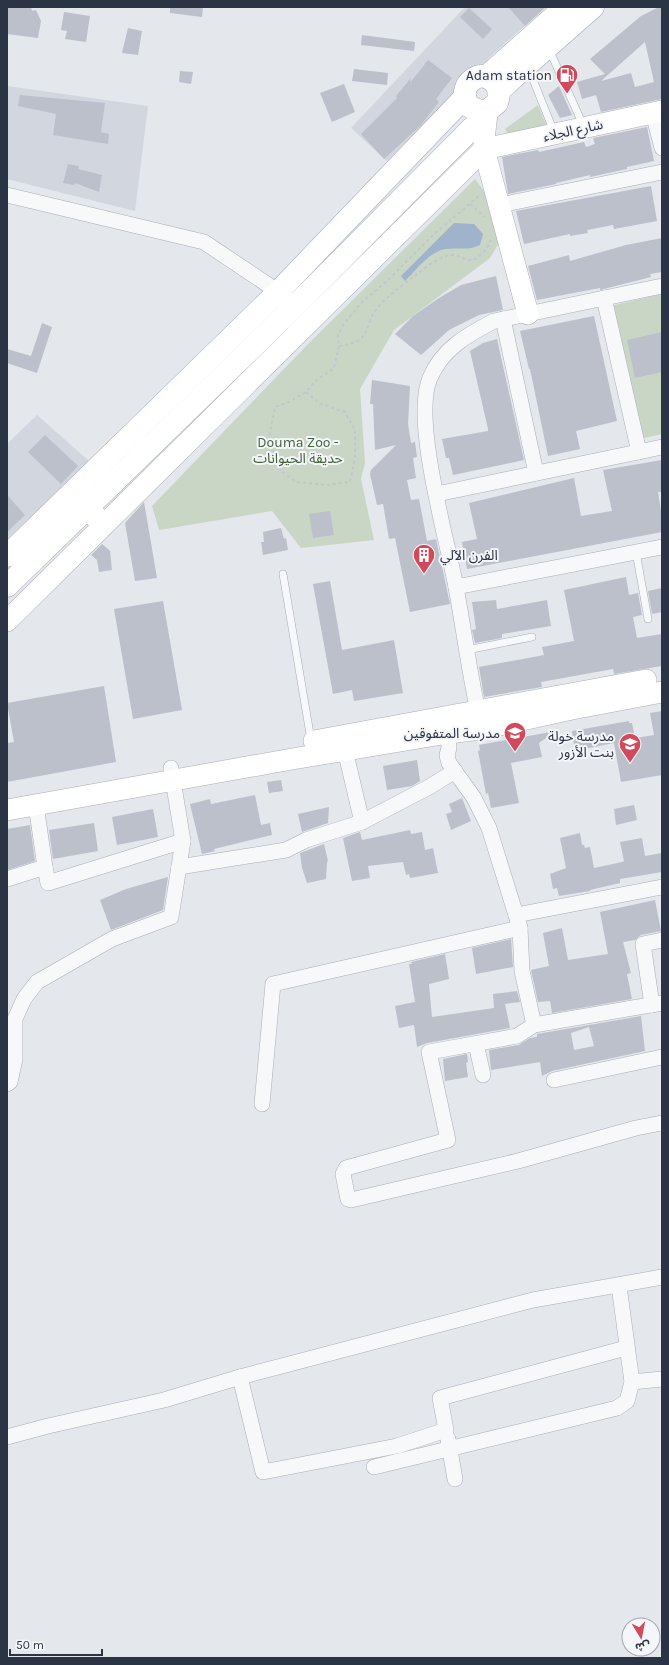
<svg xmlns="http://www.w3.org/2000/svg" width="669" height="1665" font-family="Karla,'Noto Sans Arabic',sans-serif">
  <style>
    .built { fill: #d2d6de }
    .green { fill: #c9d6c5 }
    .water { fill: #9fb4cc }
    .building { fill: #bbc0ca; fill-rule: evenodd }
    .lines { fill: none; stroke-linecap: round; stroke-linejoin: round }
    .lane-casing { stroke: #a9aeb7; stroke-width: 8 }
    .street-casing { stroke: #a9aeb7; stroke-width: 16 }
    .secondary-casing { stroke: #a9aeb7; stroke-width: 22 }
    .primary-casing { stroke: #a3abb8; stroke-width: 23 }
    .path { stroke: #c2c5cb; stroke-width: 2; stroke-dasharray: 3 3; stroke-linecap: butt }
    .lane { stroke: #f7f8fa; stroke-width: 7 }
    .street { stroke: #f7f8fa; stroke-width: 15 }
    .secondary { stroke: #fff; stroke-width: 21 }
    .primary { stroke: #fff; stroke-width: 22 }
    .labels { text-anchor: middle; stroke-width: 4; stroke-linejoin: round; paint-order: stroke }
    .poi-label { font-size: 14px; fill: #2b3445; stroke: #f4f6f9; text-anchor: end }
    .street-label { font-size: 14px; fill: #2b3445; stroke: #f4f6f9 }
    .park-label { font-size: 14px; fill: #3f6138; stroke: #f4f6f9 }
  </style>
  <rect width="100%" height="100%" fill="#e4e7ec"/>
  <g class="built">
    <path d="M465,7h81l-53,47 -106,107 -36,-33z"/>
    <path d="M7,86l141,20 -13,105 -128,-32z"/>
    <path d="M37,415l52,46 -82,78v-95z"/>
  </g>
  <g class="green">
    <path d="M538,105l9,22 -39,8 -3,-6z"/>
    <path d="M475,179l18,24 10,33 -13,22 -96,72 -34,59 5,74 -4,16 13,61 -73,8 -29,-37 -113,19 -7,-24 157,-163z"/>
    <path d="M662,294v140l-22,5 -30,-133z"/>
  </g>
  <path class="water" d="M454,223l20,1 9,10 -3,11c-13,6 -20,2 -34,4 -16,2 -30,21 -41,32l-4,-5z"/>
  <g class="building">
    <path d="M7,7h24l1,4 4,-1 5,11 -3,17 -31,-4z"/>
    <path d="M170,7h33l-1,10 -32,-4z"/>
    <path d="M508,7h38l-21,19z"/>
    <path d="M659,7h3v92l-61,13 -5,-17 -14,4 -5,-17 28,-8 -15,-15 51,-43zM645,42l9,40 -19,5 -4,-14 -30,8z"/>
    <path d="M469,8l23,21 -9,10 -23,-22z"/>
    <path d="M64,12l26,4 -4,26 -21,-3 2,-8 -6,-1z"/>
    <path d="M128,28l14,3 -4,24 -16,-2z"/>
    <path d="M362,35l53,7 -1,9 -53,-6z"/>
    <path d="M428,60l24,18 -16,21 3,3 -19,24 -36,33 -23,-25 36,-36 -1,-2 15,-18 -1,5z"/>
    <path d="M354,69l34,4 -1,12 -35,-4z"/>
    <path d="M180,71l13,1 -2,12 -12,-2z"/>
    <path d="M344,84l11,28 -23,10 -12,-29z"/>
    <path d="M559,86l13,29 -12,3 -12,-23z"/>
    <path d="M20,95l85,8 -4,29 8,2 -1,10 -55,-9 3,-21 -38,-8z"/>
    <path d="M647,127l7,34 -27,6v2l-37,8v-2l-34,8v1l-48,10 -6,-37 36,-7 1,2 45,-10 2,5 9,-3 -2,-6z"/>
    <path d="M68,164l11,2 -1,3 24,6 -3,17 -24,-9 -1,2 -11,-2z"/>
    <path d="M651,186l6,35 -43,8 -1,-4 -26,5 1,3 -18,3v-2l-46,10 -8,-33z"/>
    <path d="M662,238v34l-12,2 1,3 -51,13v-2l-63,12 -9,-34 41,-11 1,6 56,-16z"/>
    <path d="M496,276l7,34 -24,5 -30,15 -28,25 -26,-21 18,-18 26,-18 22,-13z"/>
    <path d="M594,316l23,105 -41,10 4,18 -32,7 -18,-87h-1l-9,-38z"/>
    <path d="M42,323l10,4 -15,46 -30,-10v-14l24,7z"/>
    <path d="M662,332v40l-27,6 -8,-38z"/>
    <path d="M497,339l27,121 -71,15 -4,-17h-3l-4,-19 46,-8v-2l-18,-78 13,-8z"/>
    <path d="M372,380l38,6 -2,38 3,19 4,-1 2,15 -4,1 3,20 -9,2 4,20 8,-1 8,42 9,-2 14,65 -40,8 -15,-74 -6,1 -6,-35 -6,1 -7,-31 1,-4 25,-25 -21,5 -2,-46h-3z"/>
    <path d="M45,435l33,31 -17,18 -33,-32z"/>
    <path d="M662,460v32h-4l4,25v15l-195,37 -5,-27 15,-3 -8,-36 105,-25 7,38 31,-5 -9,-41z"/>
    <path d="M7,495l18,20 -18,17z"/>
    <path d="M144,502l13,76 -22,3 -10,-58z"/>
    <path d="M330,511l4,24 -21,3 -4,-24z"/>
    <path d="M281,528l3,11 2,-1 2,12 -25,5 -2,-13h3l-1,-10z"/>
    <path d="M102,544l8,7 2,19 -13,2 -2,-12 -6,-5z"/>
    <path d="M626,577l3,18 9,-2 4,22 -9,2 4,21 25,-4v32l-48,8 -1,-5 -72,13 1,5 -58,10 -5,-30 65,-12 -2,-8 32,-6 -10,-51z"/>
    <path d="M330,581l12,69 52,-10 9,53 -49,8 -2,-11 -19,4 -20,-110z"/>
    <path d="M662,588v24l-10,2 -4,-23z"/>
    <path d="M496,600l1,9 50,-9 4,26 -49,8v4l-27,5 -3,-13 4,-1 -4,-27z"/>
    <path d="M163,601l19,109 -49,9 -19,-110z"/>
    <path d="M104,686l12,76 -109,20v-39l7,-1 -7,-39z"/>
    <path d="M662,711v64l-41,7 -7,-39 -36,7 -1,-5h-3l-2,-14 57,-10v2h3l3,15 19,-3 -4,-22z"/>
    <path d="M556,731l-17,12 3,14 -31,6 8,40 -28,5 -3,-15 -2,1 -8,-43 2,-1 -1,-5z"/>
    <path d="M417,760l3,21 -8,5 -25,4 -4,-24z"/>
    <path d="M281,780l2,11 -14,2 -2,-11z"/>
    <path d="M255,795l6,30 9,-2 2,12 -58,14 1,2 -13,3 -12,-50 20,-5 1,5z"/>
    <path d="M462,798l9,23 -20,9 -5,-16 6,-2 -3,-8z"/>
    <path d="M634,805l3,15 -21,5 -2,-16z"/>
    <path d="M329,807l-1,16 -26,9 -4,-18z"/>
    <path d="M153,809l5,28 -41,8 -5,-28z"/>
    <path d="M94,823l4,28 -45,8 -4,-29z"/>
    <path d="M30,825l5,36 -28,9v-41z"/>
    <path d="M410,830l1,4 11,-2 3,18 8,-2 5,25 -28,5 -1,-4 -3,1 -3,-13 -35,4 2,12 -18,3 -9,-43 17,-6 2,8z"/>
    <path d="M580,833l2,12h2l1,3 5,-1 4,21 28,-6 2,-1 -4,-19 22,-4 3,18 17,-3v19l-42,7v4l-30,7v1l-31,5 -2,-8 -4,1 -3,-15 16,-6 -6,-30z"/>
    <path d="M324,844l4,17 -1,1 -1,17 -19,4 -5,-15 -2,-15z"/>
    <path d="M168,877l-5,33 -52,20 -11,-30 26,-11z"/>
    <path d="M655,900l6,31 -20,4 -6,5 -12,2 8,31 -4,1 5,25 -80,14 -2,-12 -12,1 -7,-32 18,-4 -6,-33 19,-5 6,32 40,-6 -8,-42z"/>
    <path d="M511,939l2,28 -37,7 -4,-26z"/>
    <path d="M445,954l4,25 -20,5 3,33 62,-9 -1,-14 24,-3 3,11 -15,2 5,24 -83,15 -10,4 -3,-22 -15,3 -4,-22 20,-4 -6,-38h3l-1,-2z"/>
    <path d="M641,1016l4,35 -93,20 -10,5 -2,-14 -49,8 -2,-20 30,-5 11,-7 7,-1v-3zM589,1027l5,19 -20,4 -3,-17z"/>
    <path d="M467,1054l1,8 -2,1 2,14 -23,4 -2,-22z"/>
  </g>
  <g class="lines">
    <g class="lane-casing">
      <g id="lane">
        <path d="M549,49l34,76"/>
        <path d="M528,67l26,65"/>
        <path d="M636,552l12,67"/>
        <path d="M283,574l28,166"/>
        <path d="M467,650l65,-13"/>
      </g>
    </g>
    <g class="street-casing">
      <g id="street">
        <path d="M653,113l9,35"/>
        <path d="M7,195l197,47 82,55"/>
        <path d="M500,205l162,-33"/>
        <path d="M604,298l35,154"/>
        <path d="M503,319l33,154"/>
        <path d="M437,494l225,-47"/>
        <path d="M456,587l206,-40"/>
        <path d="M480,721c-10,-44 -16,-90 -24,-134 -9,-48 -44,-168 -26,-209 12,-29 37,-43 64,-57l168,-35"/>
        <path d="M345,750l17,72"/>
        <path d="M45,867l3,16 135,-42"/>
        <path d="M179,867l107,-17 20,-10 56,-18 67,-35 26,-16"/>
        <path d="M7,879l38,-12 -9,-62"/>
        <path d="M516,915l146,-28"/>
        <path d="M520,928l2,43 12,54"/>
        <path d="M662,1003l-128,22 -17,11 -88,16 19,88 -102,28 -3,6 5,25 3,1 167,-39 118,-33 26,-5"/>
        <path d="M652,1005l-9,-61 19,-4"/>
        <path d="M476,1044l7,31"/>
        <path d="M554,1080l108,-23"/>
        <path d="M7,1084l3,-2 5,-23v-40l9,-20 13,-17 75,-43 59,-22 12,-76 -12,-73"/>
        <path d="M262,1104l11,-120 247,-56 -31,-100 -15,-30 -25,-35 -2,-8 2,-7 -1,-15"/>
        <path d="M240,1377l23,95 134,-26 49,-16 -6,-32 186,-50"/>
        <path d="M632,1382l30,-3"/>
        <path d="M7,1437l41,-11 116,-26 76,-23 293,-77 129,-23"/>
        <path d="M448,1439l7,40"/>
        <path d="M374,1467l243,-59 10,-7 5,-19 -13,-96"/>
      </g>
    </g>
    <g class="secondary-casing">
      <g id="secondary">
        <path d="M487,113l-3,27v9l44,165"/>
        <path d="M7,621l477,-472 178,-38"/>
        <path d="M314,741l332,-61"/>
        <path d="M7,810l285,-51 156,-26 33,-4 91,-20 90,-17"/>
      </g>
    </g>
    <g class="primary-casing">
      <g id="primary">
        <path d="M480,76c15,1 22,13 17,27l-10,8v2l-17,-6c-10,-12 -5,-26 10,-31z"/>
        <path d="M486,77l79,-70"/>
        <path d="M499,91l28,-26 66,-58"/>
        <path d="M75,498l29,26"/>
        <path d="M7,556l271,-264 187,-195"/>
        <path d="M7,586l289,-281 191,-192"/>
      </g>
    </g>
    <g class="path">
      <path d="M470,204l15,13"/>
      <path d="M339,346c36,-4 23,-22 40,-40 11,-12 25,-22 38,-32 9,-7 25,-20 38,-19 5,1 10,5 14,5 11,0 18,-11 22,-20"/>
      <path d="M306,392l13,11 26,9 10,18v28l-5,24 -23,3 -30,-3 -15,-10 -6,-8 -6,-31 5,-26 14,-5 17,-10 8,-10 20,-14 5,-22 -1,-11 5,-10 19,-23 26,-22 43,-43 49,-42"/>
    </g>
    <use href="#lane" class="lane"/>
    <use href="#street" class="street"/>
    <use href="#secondary" class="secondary"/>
    <use href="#primary" class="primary"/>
  </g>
  <defs>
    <g id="fuel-pin" transform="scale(1.15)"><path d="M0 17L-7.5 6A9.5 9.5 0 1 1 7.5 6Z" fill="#d1495b" stroke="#f4f6f9"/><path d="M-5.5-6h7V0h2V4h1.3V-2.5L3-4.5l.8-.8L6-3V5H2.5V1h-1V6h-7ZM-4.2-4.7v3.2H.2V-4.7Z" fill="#fff"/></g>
    <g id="building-pin" transform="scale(1.15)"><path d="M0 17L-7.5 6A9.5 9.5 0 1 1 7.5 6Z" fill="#d1495b" stroke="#f4f6f9"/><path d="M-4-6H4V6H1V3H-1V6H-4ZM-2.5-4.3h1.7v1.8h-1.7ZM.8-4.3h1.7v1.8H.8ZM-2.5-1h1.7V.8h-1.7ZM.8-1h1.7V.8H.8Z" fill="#fff"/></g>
    <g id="school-pin" transform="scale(1.15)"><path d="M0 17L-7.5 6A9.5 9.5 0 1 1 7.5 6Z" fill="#d1495b" stroke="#f4f6f9"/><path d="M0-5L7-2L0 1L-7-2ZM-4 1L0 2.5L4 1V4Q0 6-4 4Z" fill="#fff"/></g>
  </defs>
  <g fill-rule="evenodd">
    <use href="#fuel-pin" x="567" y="75"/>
    <use href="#building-pin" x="424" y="555"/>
    <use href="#school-pin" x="515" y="733"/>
    <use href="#school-pin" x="630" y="744"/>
  </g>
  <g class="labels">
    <g class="poi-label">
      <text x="552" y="80">Adam station</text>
      <text x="440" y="560" text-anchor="start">الفرن الآلي</text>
      <text x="500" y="738">مدرسة المتفوقين</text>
      <text x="614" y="741">مدرسة خولة<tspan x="614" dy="16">بنت الأزور</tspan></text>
    </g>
    <g class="street-label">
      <text transform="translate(573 130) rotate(-12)" y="5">شارع الجلاء</text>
    </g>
    <g class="park-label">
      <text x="298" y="447">Douma Zoo -<tspan x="298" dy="16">حديقة الحيوانات</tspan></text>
    </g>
  </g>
  <rect width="669" height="1665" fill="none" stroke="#2b3445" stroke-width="16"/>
  <g transform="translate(641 1637) rotate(170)"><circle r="19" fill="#f4f6f9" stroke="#a4a8b1"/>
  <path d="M0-3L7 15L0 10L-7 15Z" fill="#d1495b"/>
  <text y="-6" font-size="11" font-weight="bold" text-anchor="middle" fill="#2b3445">ش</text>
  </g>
  <path d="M10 1649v6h92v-6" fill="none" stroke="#2b3445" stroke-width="2"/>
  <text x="16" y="1649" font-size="12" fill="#2b3445" stroke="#f4f6f9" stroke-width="3" paint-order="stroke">50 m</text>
</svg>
